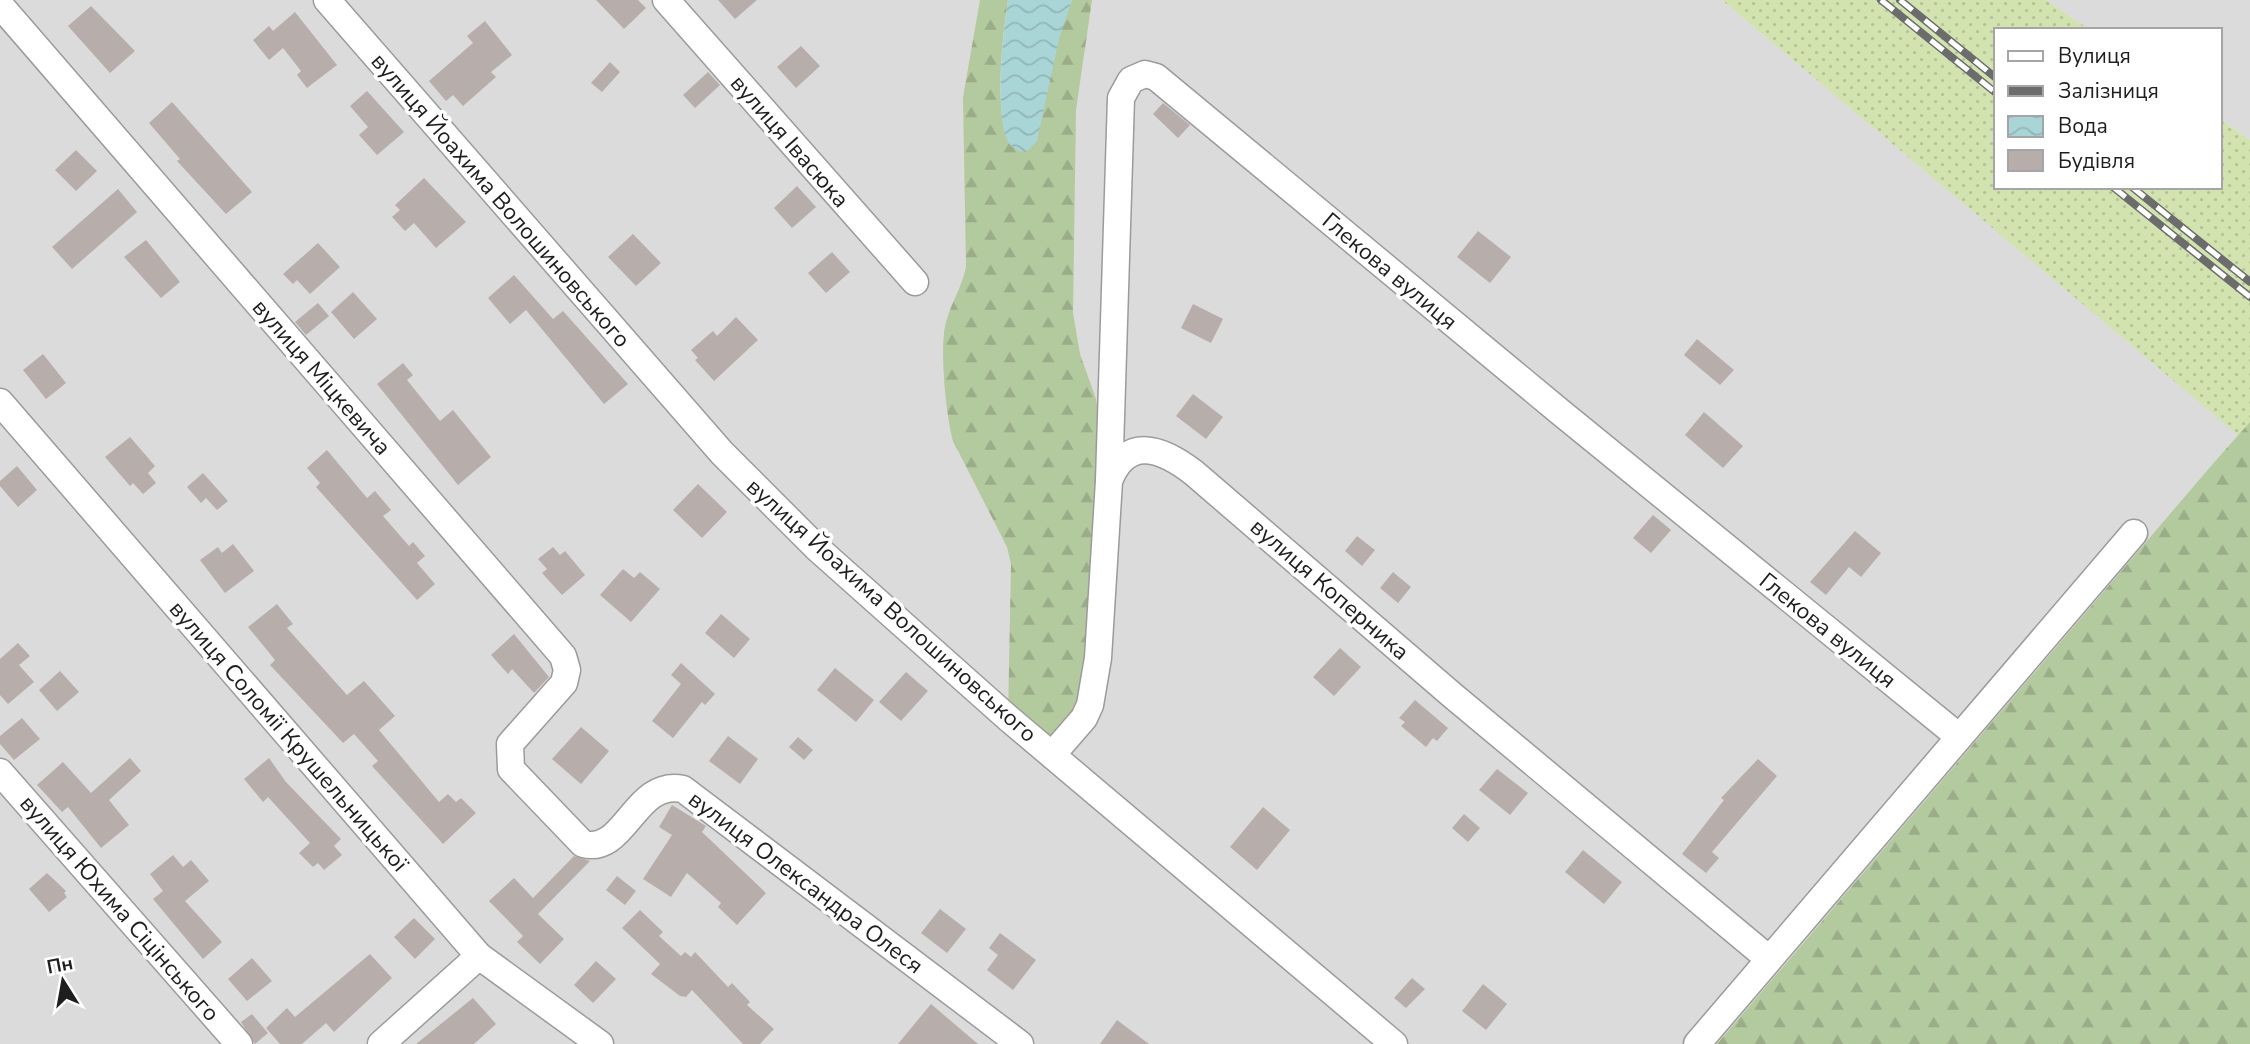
<svg xmlns="http://www.w3.org/2000/svg" width="2250" height="1044" font-family="'Nunito Sans',sans-serif">
  <style>
    .residential { fill: #dcdbdb }
    .grass { fill: url(#grass-dots) }
    .forest { fill: url(#forest-firs) }
    .water { fill: url(#water-waves) }
    .building { fill: #b7aeab }
    .lines { fill: none; stroke-linecap: round; stroke-linejoin: round }
    .minor-casing { stroke: #9b9b9b; stroke-width: 29 }
    .minor { stroke: #fff; stroke-width: 26 }
    .rail-casing { stroke: #6c6c6c; stroke-width: 8 }
    .rail { stroke: #fff; stroke-width: 5; stroke-dasharray: 16; stroke-linecap: butt }
    .labels { text-anchor: middle; stroke-width: 7; stroke-linejoin: round; paint-order: stroke }
    .street-label { font-size: 23px; fill: #1e1e1e; stroke: #fff }
  </style>
  <defs>
    <pattern id="grass-dots" width="8" height="8" patternUnits="userSpaceOnUse" patternTransform="scale(1.75)"><rect width="8" height="8" fill="#d2e3b0"/><path d="M2 2h.1M6 6h.1" fill="none" stroke="#b4c297" stroke-width="1.8" stroke-linecap="round"/></pattern>
    <pattern id="forest-firs" width="22" height="20" patternUnits="userSpaceOnUse" patternTransform="scale(1.75)"><rect width="22" height="20" fill="#b3c99e"/><path d="M5 1l3.5 6h-7zM16 11l3.5 6h-7z" fill="#9aac88"/></pattern>
    <pattern id="water-waves" width="16" height="10" patternUnits="userSpaceOnUse" patternTransform="scale(1.75)"><rect width="16" height="10" fill="#aad5d7"/><path d="M0 5q4-4 8 0t8 0" fill="none" stroke="#92b6b8"/></pattern>
  </defs>
  <rect width="100%" height="100%" fill="#eee9e5"/>
  <g class="residential">
    <path d="M0,0h1722l517,435 -522,609h-1717z"/>
    <path d="M2046,0h204v140l-30,-21v-89h-130z"/>
  </g>
  <path class="grass" d="M1722,0h324l44,30h-94v157h224v-68l30,21v359l-39,-33 27,-31z"/>
  <g class="forest">
    <path d="M980,0h28c-5,33 -16,120 4,147l60,-147h20l-16,110 -3,203 7,41 16,45 13,82 -11,177 -46,97 -44,-37 3,-154 -4,-17 -54,-106c-7,-25 -14,-94 -7,-119 5,-19 16,-35 20,-55l-3,-170z"/>
    <path d="M2250,422v622h-533l494,-578z"/>
  </g>
  <path class="water" d="M1008,0h64l-13,39 -22,102 -11,11 -7,-1c-5,-3 -10,-6 -12,-11 -12,-28 -4,-109 1,-140z"/>
  <g class="building">
    <path d="M596,0h42l8,8 -22,21z"/>
    <path d="M718,0h39l-22,19z"/>
    <path d="M91,6l44,45 -25,22 -42,-47z"/>
    <path d="M295,12l42,53 -30,23 -10,-13 4,-4 -18,-23 -14,12 -16,-20 16,-14 4,5z"/>
    <path d="M485,21l27,34 -21,17 5,5 -33,29 -10,-11 -7,6 -17,-20 44,-38 -6,-7z"/>
    <path d="M801,46l19,20 -24,22 -19,-21z"/>
    <path d="M610,62l10,10 -18,20 -11,-9z"/>
    <path d="M708,72l12,13 -25,23 -12,-13z"/>
    <path d="M367,91l37,41 -27,23 -18,-20 9,-8 -18,-21z"/>
    <path d="M172,102l80,90 -26,22 -49,-53 3,-2 -31,-36z"/>
    <path d="M1163,103l27,22 -12,13 -25,-24z"/>
    <path d="M76,150l21,21 -21,20 -21,-21z"/>
    <path d="M424,178l42,44 -30,26 -22,-25 -9,8 -13,-14 8,-7 -5,-5z"/>
    <path d="M797,186l19,21 -24,21 -18,-20z"/>
    <path d="M118,189l19,23 -65,57 -20,-22z"/>
    <path d="M1478,231l33,26 -21,26 -33,-26z"/>
    <path d="M633,234l28,29 -25,23 -28,-29z"/>
    <path d="M146,240l34,42 -19,16 -37,-41z"/>
    <path d="M318,243l22,24 -30,27 -13,-14 -4,4 -10,-10z"/>
    <path d="M832,252l18,20 -24,21 -18,-20z"/>
    <path d="M514,275l39,44 10,-8 65,73 -24,20 -78,-94 -16,14 -22,-26z"/>
    <path d="M353,292l24,27 -23,20 -23,-27z"/>
    <path d="M318,303l11,13 -23,19 -11,-13z"/>
    <path d="M1193,304l30,15 -12,24 -30,-15z"/>
    <path d="M736,317l22,23 -44,41 -19,-21 3,-2 -7,-8 22,-19 4,5z"/>
    <path d="M1697,339l37,31 -14,15 -36,-30z"/>
    <path d="M43,354l23,29 -20,16 -23,-29z"/>
    <path d="M403,363l10,12 -6,5 33,41 13,-11 38,47 -33,28 -81,-101z"/>
    <path d="M1193,394l30,23 -17,22 -30,-23z"/>
    <path d="M1704,412l39,34 -20,22 -38,-33z"/>
    <path d="M130,437l25,29 -7,7 8,10 -13,11 -10,-11 -3,3 -25,-29z"/>
    <path d="M327,450l40,48 8,-7 16,19 -8,6 26,30 4,-4 12,14 -8,7 18,21 -18,16 -101,-113 4,-4 -13,-15z"/>
    <path d="M17,466l20,24 -19,17 -18,-21v-5z"/>
    <path d="M203,473l25,28 -11,9 -11,-12 -5,5 -14,-16z"/>
    <path d="M698,484l29,28 -25,26 -29,-28z"/>
    <path d="M1653,515l18,15 -20,23 -18,-15z"/>
    <path d="M1855,531l26,22 -20,24 -12,-10 -23,28 -16,-13z"/>
    <path d="M1357,536l18,14 -13,16 -17,-15z"/>
    <path d="M233,544l21,27 -29,22 -25,-33 18,-13 4,6z"/>
    <path d="M553,547l7,8 5,-4 20,24 -23,20 -20,-22 5,-4 -9,-10z"/>
    <path d="M623,569l11,9 6,-6 20,17 -29,33 -31,-27z"/>
    <path d="M1393,572l18,15 -13,16 -18,-15z"/>
    <path d="M277,604l16,20 -6,4 60,67 17,-14 31,35 -16,14 60,72 9,-8 8,8 5,-4 15,15 -33,31 -71,-78 6,-5 -24,-27 -11,9 -73,-78 5,-5 -27,-33z"/>
    <path d="M721,614l29,25 -16,19 -29,-25z"/>
    <path d="M514,634l35,43 -15,16 -22,-24 -4,5 -17,-19z"/>
    <path d="M18,643l12,13 -11,9 15,17 -26,22 -8,-9v-36z"/>
    <path d="M1340,648l21,19 -27,29 -21,-19z"/>
    <path d="M681,663l34,31 -10,11 -3,-3 -29,36 -21,-17 29,-37 -10,-9z"/>
    <path d="M835,668l39,32 -18,22 -39,-32z"/>
    <path d="M60,671l19,21 -22,19 -18,-21z"/>
    <path d="M906,672l22,19 -27,30 -22,-19z"/>
    <path d="M1415,700l33,28 -11,13 -4,-3 -7,9 -25,-21 4,-4 -6,-4z"/>
    <path d="M22,718l18,21 -26,21 -14,-16v-8z"/>
    <path d="M581,727l28,24 -28,33 -29,-25z"/>
    <path d="M728,736l30,23 -18,25 -31,-23z"/>
    <path d="M798,737l15,13 -9,10 -15,-13z"/>
    <path d="M130,758l11,13 -32,29 20,25 -28,23 -33,-41 -6,5 -25,-27 26,-23 28,31z"/>
    <path d="M269,758l17,24 55,57 -7,7 8,9 -18,15 -6,-7 -5,4 -14,-14 11,-10 -42,-46 -5,5 -19,-23z"/>
    <path d="M1758,759l19,17 -65,76 7,6 -13,15 -24,-19 42,-54 -3,-2z"/>
    <path d="M1497,769l31,24 -18,22 -31,-25z"/>
    <path d="M672,805l34,21 -4,6 64,61 -29,32 -19,-18 3,-4 -34,-30 -16,24 -28,-18 29,-44 -13,-8z"/>
    <path d="M1263,807l27,23 -33,40 -27,-23z"/>
    <path d="M1464,814l16,14 -12,14 -16,-14z"/>
    <path d="M1583,850l39,32 -18,22 -39,-32z"/>
    <path d="M173,855l10,12 8,-7 18,21 -24,20 37,41 -19,17 -50,-60 10,-8 -13,-17z"/>
    <path d="M574,856l16,5 -52,53 26,25 -24,25 -23,-22 6,-6 -34,-35 25,-23 19,20z"/>
    <path d="M47,873l19,18 -2,2 3,4 -18,15 -20,-23z"/>
    <path d="M617,876l19,15 -11,14 -19,-15z"/>
    <path d="M940,909l26,20 -19,24 -26,-20z"/>
    <path d="M640,910l23,22 -4,4 22,20 4,-4 6,5 4,-5 33,35 4,-4 18,19 -3,3 27,24 -14,15h-17l-51,-54 -6,7 -6,-1 -29,-22 9,-10 -38,-36z"/>
    <path d="M414,918l21,21 -20,20 -21,-22z"/>
    <path d="M1000,933l36,27 -23,30 -26,-20 11,-15 -9,-7z"/>
    <path d="M370,954l22,24 -58,54 -8,-9 -24,21h-22l-14,-16 21,-20 8,9z"/>
    <path d="M252,958l20,23 -25,20 -19,-22z"/>
    <path d="M596,961l20,18 -23,24 -19,-18z"/>
    <path d="M1412,978l13,11 -19,19 -12,-10z"/>
    <path d="M1483,984l24,20 -21,26 -24,-19z"/>
    <path d="M473,998l23,26 -22,20h-58z"/>
    <path d="M931,1004l47,40h-80z"/>
    <path d="M252,1014l16,19 -13,11 -14,-22z"/>
    <path d="M1117,1020l32,24h-49z"/>
  </g>
  <g class="lines">
    <g class="minor-casing">
      <g id="minor">
        <path d="M327,0l395,453 96,96 190,169 386,326"/>
        <path d="M666,0l249,282"/>
        <path d="M0,5l563,651 4,14 -3,13 -54,61 1,25 72,75c43,11 51,-65 100,-55l337,255"/>
        <path d="M0,402l479,554 121,88"/>
        <path d="M1109,481l12,-383 10,-18 14,-6 11,3 403,334 399,325"/>
        <path d="M1052,755l32,-37 6,-13 8,-47 11,-177c18,-47 54,-32 85,-8l258,222 317,264"/>
        <path d="M0,772l239,272"/>
        <path d="M381,1044l98,-88"/>
        <path d="M1697,1044l437,-511"/>
      </g>
    </g>
    <use href="#minor" class="minor"/>
    <g class="rail-casing">
      <g id="rail">
        <path d="M1881,0l115,93"/>
        <path d="M1900,0l96,78"/>
        <path d="M2113,187l137,110"/>
        <path d="M2132,187l118,95"/>
      </g>
    </g>
    <use href="#rail" class="rail"/>
  </g>
  <g class="labels">
    <g class="street-label">
      <text transform="translate(790 141) rotate(49)" y="8">вулиця Івасюка</text>
      <text transform="translate(501 200) rotate(49)" y="8">вулиця Йоахима Волошиновського</text>
      <text transform="translate(1390 271) rotate(40)" y="8">Глекова вулиця</text>
      <text transform="translate(322 377) rotate(49)" y="8">вулиця Міцкевича</text>
      <text transform="translate(1330 589) rotate(41)" y="8">вулиця Коперника</text>
      <text transform="translate(892 610) rotate(42)" y="8">вулиця Йоахима Волошиновського</text>
      <text transform="translate(1828 630) rotate(39)" y="8">Глекова вулиця</text>
      <text transform="translate(289 736) rotate(49)" y="8">вулиця Соломії Крушельницької</text>
      <text transform="translate(806 882) rotate(37)" y="8">вулиця Олександра Олеся</text>
      <text transform="translate(120 908) rotate(49)" y="8">вулиця Юхима Сіцінського</text>
    </g>
  </g>
  <rect x="1994" y="28" width="228" height="161" fill="#ffffff" stroke="#a5a5a5" stroke-width="2"/>
  <rect x="2008" y="51" width="35" height="10" fill="#ffffff" stroke="#a5a5a5" stroke-width="2"/>
  <text x="2058" y="63" font-size="21" fill="#1e1e1e">Вулиця</text>
  <rect x="2008" y="86" width="35" height="10" fill="#6c6c6c" stroke="#a5a5a5" stroke-width="2"/>
  <text x="2058" y="98" font-size="21" fill="#1e1e1e">Залізниця</text>
  <rect x="2008" y="116" width="35" height="21" fill="url(#water-waves)" stroke="#a5a5a5" stroke-width="2"/>
  <text x="2058" y="133" font-size="21" fill="#1e1e1e">Вода</text>
  <rect x="2008" y="150" width="35" height="21" fill="#b7aeab" stroke="#a5a5a5" stroke-width="2"/>
  <text x="2058" y="168" font-size="21" fill="#1e1e1e">Будівля</text>
  <g transform="translate(63 981) rotate(349)" stroke="#ffffff" stroke-width="5" paint-order="stroke">
  <path d="M0-5L12 26L0 18L-12 26Z" fill="#1e1e1e"/>
  <text y="-10" font-size="19" font-weight="bold" text-anchor="middle" fill="#1e1e1e">Пн</text>
  </g>
</svg>
